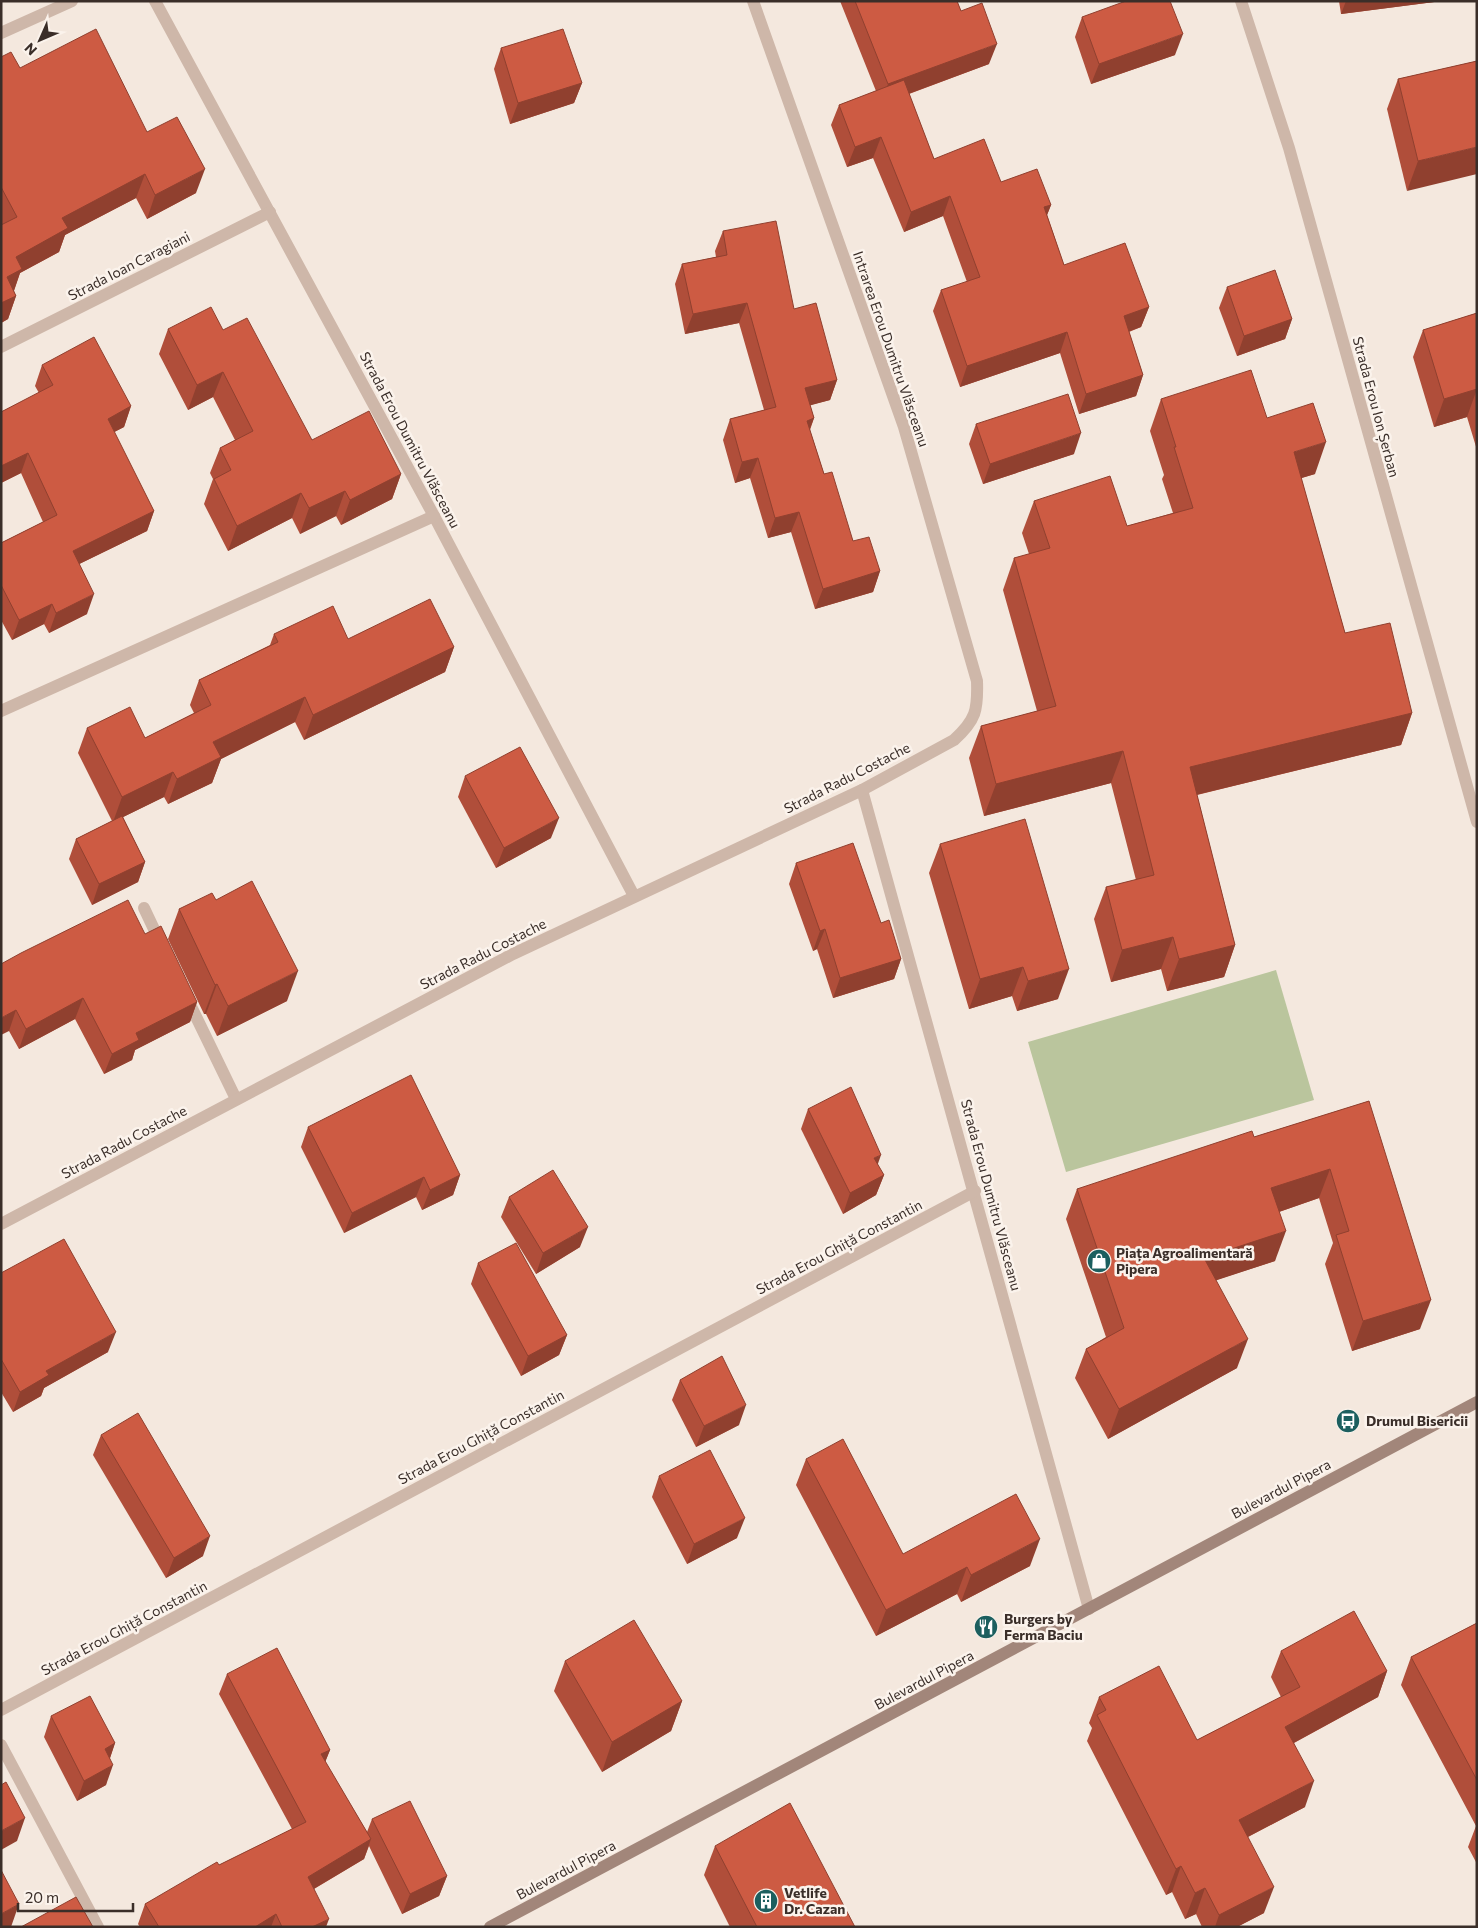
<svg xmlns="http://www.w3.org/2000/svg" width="1478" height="1928" font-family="Commissioner,sans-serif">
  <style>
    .green { fill: #bac59d }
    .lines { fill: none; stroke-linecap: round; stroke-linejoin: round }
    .minor { stroke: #ceb7a9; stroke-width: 12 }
    .secondary { stroke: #a2867a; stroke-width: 12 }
    .wall { fill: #b04e3a }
    .shaded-wall { fill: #90402f }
    .building { fill: #cd5b43; stroke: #90402f }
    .labels { text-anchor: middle; stroke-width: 5; stroke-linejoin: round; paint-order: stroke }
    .street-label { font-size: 14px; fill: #3a2e29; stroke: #fbf3ec }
    .poi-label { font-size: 14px; font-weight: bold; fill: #3a2e29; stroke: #fbf3ec; text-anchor: start }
  </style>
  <rect width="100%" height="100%" fill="#f4e8de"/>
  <path class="green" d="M1276,970l38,130 -248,72 -38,-130z"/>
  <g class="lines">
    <g class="minor">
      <path d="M155,1l279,515 200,380"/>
      <path d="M1241,1l48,147 188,674"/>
      <path d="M1,33l71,-32"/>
      <path d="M1,347l269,-135"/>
      <path d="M1,711l433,-195"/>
      <path d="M862,790l227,819"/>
      <path d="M144,908l17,36"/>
      <path d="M186,996l50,103"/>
      <path d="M1,1224l512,-270 349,-164 92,-50c22,-20 24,-30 23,-59l-73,-254 -151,-426"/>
      <path d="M1,1710l974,-519"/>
      <path d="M1,1745l97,182"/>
    </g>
    <path class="secondary" d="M490,1927l987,-525"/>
  </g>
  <g class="wall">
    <path d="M840,1h117l4,10 28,53 -80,30 25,65 67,23 50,23 -4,10 17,50 85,42 -8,20 -12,5 14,43 -7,21 -57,18 -19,-61 -100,34 -27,-76 8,-21 26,-8 -24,-66 -39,16 -31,-74 -26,9 -16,-42 8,-20 37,-14z"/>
    <path d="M1339,1h103l-101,13z"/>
    <path d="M1082,17l93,38 -84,29 -16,-47z"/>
    <path d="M501,48l81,35 -8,20 -64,21 -16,-55z"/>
    <path d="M1,57l19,11 127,64 49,61 -49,26 -11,-21 -71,37 -6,17 -39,21 -6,18 2,5 -8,23 -7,4z"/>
    <path d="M1477,61l-70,130 -20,-82 11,-30z"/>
    <path d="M723,231l71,78 43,71 -7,20 -20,5 4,13 -4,12 14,44 29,67 27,30 -7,21 -58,17 -24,-77 -23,6 -18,-60 -15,5 -12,-43 7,-21 34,-9 -25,-87 -54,11 -10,-50 7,-20 34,-7 -1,-6z"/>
    <path d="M1227,287l65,32 -7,20 -48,17 -18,-48z"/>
    <path d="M1477,313v137l-10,-33 -33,10 -21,-70 10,-27z"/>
    <path d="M168,329l55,1 89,110 89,34 -9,25 -51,26 -5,-9 -36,18 -8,-16 -64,33 -24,-47 9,-25 -3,-6 10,-25 15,-8 -22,-43 -25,13 -29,-56z"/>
    <path d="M42,365l89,41 -7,21 -10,5 40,79 -7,20 -68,33 8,50 -38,19 -5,-9 -32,16 -11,-20v-77l42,-21 -22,-49 -20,10v-71l38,-19 -4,-7z"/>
    <path d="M1161,399l106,19 48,56 -14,4 44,155 67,80 -11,32 -204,50 38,150 -11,32 -57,14 -6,-22 -50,13 -17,-63 12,-32 30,-7 -25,-97 -127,33 -15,-58 12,-32 56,-15 -34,-121 11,-32 15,-4 -7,-21 12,-32 93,25 46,-13 -11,-34 2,-4 -14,-44z"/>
    <path d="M976,424l98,30 -91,30 -14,-40z"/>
    <path d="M274,634l74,5 106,8 -9,25 -141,68 -9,-18 -74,37 -9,24 -44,21 -4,-7 -41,20 22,45 -7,20 -46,23 -23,-46 7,-20 36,-18 -34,-68 9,-25 58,10 49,-25 -4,-8 9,-25 71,-35z"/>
    <path d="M465,776l86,62 -55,30 -38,-71z"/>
    <path d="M940,844l118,155 -41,12 -5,-15 -43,13 -40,-136z"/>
    <path d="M796,863l85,60 20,36 -7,20 -61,19 -16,-49 -4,2 -24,-67z"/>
    <path d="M216,900l71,101 -70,35 -11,-22h-2l-36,-75 11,-30z"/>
    <path d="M145,934l52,68 -7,20 -55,28 -3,10 -28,14 -29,-55 -56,30 -10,-18 -8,-67z"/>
    <path d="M1369,1101l51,228 -68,22 -27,-87 8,-21 -14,-45 -40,14 -4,49 -59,19 21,88 -129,71 -33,-61 11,-29 20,-12 -40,-118 11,-30 177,-52z"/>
    <path d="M808,1109l76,66 -8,20 -33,19 -42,-85z"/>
    <path d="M308,1127l152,48 -7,20 -31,15 -6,-13 -72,36 -43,-86z"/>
    <path d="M509,1197l71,50 -44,27 -35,-57z"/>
    <path d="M478,1263l89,72 -8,20 -38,21 -50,-92z"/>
    <path d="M1,1273l107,79 -64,36 -3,8 -28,16 -12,-20z"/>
    <path d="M680,1380l59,45 -43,22 -24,-47z"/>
    <path d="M101,1435l102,121 -37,22 -73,-123z"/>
    <path d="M806,1459l97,95 127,12 -69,36 -4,-8 -81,42 -80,-151z"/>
    <path d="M659,1476l78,62 -50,26 -35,-67z"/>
    <path d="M1477,1623v241l-9,-17 8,-21 -75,-141 10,-28z"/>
    <path d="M1281,1651l106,20 -9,26 -84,46 11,64 -57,30 16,76 -27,14h-35l-6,-13 -11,5 -13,-27 -6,3 -79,-154 5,-13 -3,-5 10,-26 98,43 84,-43 -10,-20z"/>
    <path d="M565,1661l117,40 -11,30 -69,41 -48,-81z"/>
    <path d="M227,1674l103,76 -5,12 42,70 5,-13 75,57 -8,20 -37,18 -33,-68 -5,13 -50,30 12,38h-186l-2,-3 7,-20 74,-39 73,-36 -73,-135z"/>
    <path d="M51,1716l64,27 -5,15 -4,27 -29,16 -33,-64z"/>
    <path d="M715,1846l140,81h-125l-26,-52z"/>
  </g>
  <g class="shaded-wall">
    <path d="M1346,1h96l-101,13z"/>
    <path d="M1183,34l-8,21 -84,29 8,-20z"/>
    <path d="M997,44l-8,20 -108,40 7,-20z"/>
    <path d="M582,83l-8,20 -64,21 8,-21z"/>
    <path d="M881,137l-8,21 -26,9 8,-20z"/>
    <path d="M1477,147v27l-70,17 11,-30z"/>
    <path d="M205,169l-9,24 -49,26 8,-24z"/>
    <path d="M145,174l-9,24 -71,37 -6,17 -39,21 -7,20h-12l15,-36 46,-39z"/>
    <path d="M950,196l-7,20 -39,16 7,-20z"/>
    <path d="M1051,205l-8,20 1,-18z"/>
    <path d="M16,296l-8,23 -7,4v-20z"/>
    <path d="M747,303l-8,20 -54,11 8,-20z"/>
    <path d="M1149,307l-8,20 -25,9 8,-20z"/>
    <path d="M1292,319l-7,20 -48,17 7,-20z"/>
    <path d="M1067,332l-7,21 -100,34 7,-21z"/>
    <path d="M223,372l-10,25 -25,13 9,-25z"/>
    <path d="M1143,375l-7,21 -57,18 7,-20z"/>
    <path d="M837,380l-7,20 -33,9 8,-21z"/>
    <path d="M1477,389l-10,28 -33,10 10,-28z"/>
    <path d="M131,406l-7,21 -23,12 7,-20z"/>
    <path d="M814,418l-8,21 1,-18z"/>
    <path d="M1081,433l-7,21 -91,30 7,-20z"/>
    <path d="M1326,442l-11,32 -33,10 12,-32z"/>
    <path d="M28,453l-7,20 -20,10v-17z"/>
    <path d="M758,458l-8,20 -15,5 7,-21z"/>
    <path d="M401,474l-9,25 -51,26 9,-25z"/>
    <path d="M345,491l-9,25 -36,18 9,-26z"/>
    <path d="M301,493l-9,25 -64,33 9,-25z"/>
    <path d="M154,511l-7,20 -82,40 8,-20z"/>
    <path d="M799,512l-8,20 -23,6 7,-20z"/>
    <path d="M880,571l-7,21 -58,17 8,-20z"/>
    <path d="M94,594l-7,20 -38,19 7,-20z"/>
    <path d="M52,604l-8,20 -32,16 7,-20z"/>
    <path d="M454,647l-9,25 -141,68 9,-25z"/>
    <path d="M305,697l-10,25 -74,37 -9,24 -44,21 9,-25 36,-37z"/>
    <path d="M1412,713l-11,32 -222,54 11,-32z"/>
    <path d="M1123,751l-12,32 -127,33 12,-32z"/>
    <path d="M173,772l-9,25 -51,25 9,-25z"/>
    <path d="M559,818l-8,20 -55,30 8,-20z"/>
    <path d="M145,862l-7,20 -46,23 7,-21z"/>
    <path d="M825,929l-8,20 -4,2 7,-20z"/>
    <path d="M1173,937l-12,32 -50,13 11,-32z"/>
    <path d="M1235,945l-11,32 -57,14 12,-32z"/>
    <path d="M901,959l-7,20 -61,19 7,-20z"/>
    <path d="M1023,967l-11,29 -43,13 11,-30z"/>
    <path d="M1069,969l-11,30 -41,12 11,-30z"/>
    <path d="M298,971l-11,30 -70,35 11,-30z"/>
    <path d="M217,984l-11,30h-2l11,-29z"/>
    <path d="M83,998l-8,21 -56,30 7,-20z"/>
    <path d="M197,1002l-7,20 -55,28 -3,10 -28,14 8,-20 24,-21z"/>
    <path d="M16,1010l-7,21 -8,4v-17z"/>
    <path d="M881,1155l-7,20v-17z"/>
    <path d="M1330,1169l-11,29 -58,20 10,-30z"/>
    <path d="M460,1175l-7,20 -31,15 8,-20z"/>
    <path d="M884,1175l-8,20 -33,19 7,-21z"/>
    <path d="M424,1177l-8,20 -72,36 8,-20z"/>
    <path d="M588,1227l-8,20 -44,27 7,-21z"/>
    <path d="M1286,1231l-11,30 -82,27 11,-30z"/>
    <path d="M1431,1300l-11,29 -68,22 11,-30z"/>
    <path d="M116,1332l-8,20 -64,36 -3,8 -28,16 7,-20 26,-21z"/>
    <path d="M567,1335l-8,20 -38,21 7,-20z"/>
    <path d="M1248,1339l-11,29 -129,71 11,-30z"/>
    <path d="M746,1405l-7,20 -43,22 8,-21z"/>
    <path d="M745,1518l-8,20 -50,26 7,-20z"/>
    <path d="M210,1536l-7,20 -37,22 8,-20z"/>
    <path d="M1040,1539l-10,27 -69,36 10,-27z"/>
    <path d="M967,1567l-10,27 -81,42 10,-26z"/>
    <path d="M1387,1671l-9,26 -103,56 10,-26z"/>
    <path d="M682,1701l-11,30 -69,41 10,-30z"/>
    <path d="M115,1743l-7,21 -3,-15z"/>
    <path d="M330,1750l-8,20 -1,-16z"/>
    <path d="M113,1765l-7,20 -29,16 7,-20z"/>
    <path d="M1314,1781l-9,26 -75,39 9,-26z"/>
    <path d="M25,1818l-8,23 -16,9v-19z"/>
    <path d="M371,1839l-7,20 -64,38 8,-20z"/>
    <path d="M1181,1866l-9,26 -6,3 10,-26z"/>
    <path d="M447,1876l-8,20 -37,18 8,-20z"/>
    <path d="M1274,1887l-10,26 -27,14h-22l4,-12z"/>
    <path d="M1205,1888l-9,26 -11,5 10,-26z"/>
    <path d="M19,1904l-8,23h-10v-13z"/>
    <path d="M276,1914l-5,13h-16z"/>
    <path d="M329,1919l-3,8h-14z"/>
  </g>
  <g class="building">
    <path d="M855,1h102l4,10 21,-8 15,41 -109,40z"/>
    <path d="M1126,1h44l13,33 -84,30 -17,-47z"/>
    <path d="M96,29l51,103 30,-15 28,52 -50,26 -10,-21 -83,44 6,10 -52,29 6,12 -15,8 9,19 -15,7v-78l16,-8 -16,-30v-130l10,-5 9,16z"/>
    <path d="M563,29l19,54 -64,20 -17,-55z"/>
    <path d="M1477,61v86l-59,14 -20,-82z"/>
    <path d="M904,80l30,79 50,-20 17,43 36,-13 14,36 -7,2 20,58 61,-22 24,64 -25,9 19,59 -57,19 -19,-62 -100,34 -26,-76 39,-13 -30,-81 -39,16 -30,-75 -26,10 -16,-42z"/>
    <path d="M776,221l18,88 22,-6 21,77 -32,8 9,30 -7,3 17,53 8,-2 21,69 16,-4 11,34 -57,18 -24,-77 -24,6 -17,-60 -16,4 -12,-43 46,-12 -29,-104 -54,11 -11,-50 45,-9 -4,-24z"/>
    <path d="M1275,270l17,49 -48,17 -17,-49z"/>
    <path d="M211,307l12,23 24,-12 65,122 57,-29 32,63 -51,26 -5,-9 -36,17 -8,-15 -64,33 -23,-47 17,-9 -11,-22 33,-17 -30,-59 -26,13 -29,-56z"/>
    <path d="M1477,313v76l-33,10 -21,-69z"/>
    <path d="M94,337l37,69 -23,13 46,92 -81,40 21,43 -38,19 -4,-9 -33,16 -18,-35v-42l56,-28 -29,-62 -27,13v-54l52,-27 -11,-20z"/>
    <path d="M1251,370l16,48 46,-15 13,39 -32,10 51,181 45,-10 22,90 -222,54 45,178 -56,14 -6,-22 -51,13 -16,-63 48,-12 -31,-124 -127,33 -15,-58 75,-20 -42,-148 36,-10 -16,-47 76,-25 17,50 66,-18 -19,-61h2l-15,-48z"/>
    <path d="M1068,394l13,39 -91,31 -14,-40z"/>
    <path d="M430,599l24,48 -141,68 -8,-18 -92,45 8,15 -44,22 -4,-7 -51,25 -35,-69 43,-21 15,31 66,-33 -12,-25 79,-38 -4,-8 59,-28 15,33z"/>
    <path d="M520,747l39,71 -55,30 -39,-72z"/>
    <path d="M122,816l23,46 -46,22 -23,-45z"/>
    <path d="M1025,819l44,150 -41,12 -5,-14 -43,12 -40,-135z"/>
    <path d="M853,843l28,80 8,-3 12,39 -61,19 -15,-49 -5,2 -24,-68z"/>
    <path d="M252,881l46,90 -70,35 -11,-22 -2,1 -36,-76 33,-16 4,7z"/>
    <path d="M128,900l17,34 16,-8 36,76 -61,31 3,7 -27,14 -29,-56 -57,31 -10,-19 -15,8v-54l20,-11z"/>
    <path d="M411,1075l49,100 -30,15 -6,-13 -72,36 -44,-86z"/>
    <path d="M851,1087l30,68 -7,3 10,17 -34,18 -42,-84z"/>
    <path d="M1369,1101l62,199 -68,21 -27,-86 13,-4 -19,-62 -59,19 15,43 -82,27 44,81 -129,70 -33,-60 38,-21 -47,-139 175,-58 2,6z"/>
    <path d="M553,1170l35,57 -45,26 -34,-56z"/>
    <path d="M64,1239l52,93 -70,39 3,4 -29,17 -19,-33v-86z"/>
    <path d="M516,1243l51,92 -39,21 -50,-93z"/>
    <path d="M722,1356l24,49 -42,21 -24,-46z"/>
    <path d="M138,1413l72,123 -36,22 -73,-123z"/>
    <path d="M843,1439l60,115 113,-60 24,45 -69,36 -4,-8 -81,43 -80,-151z"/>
    <path d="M710,1450l35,68 -51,26 -35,-68z"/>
    <path d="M1354,1611l33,60 -102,56 29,54 -75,39 35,67 -55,28 -14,-27 -10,5 -14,-27 -5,3 -79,-154 9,-5 -7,-13 60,-31 38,74 103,-53 -19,-36z"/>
    <path d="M634,1620l48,81 -70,41 -47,-81z"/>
    <path d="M1477,1623v157l-66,-123z"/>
    <path d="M277,1648l53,102 -9,4 50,85 -63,38 21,42 -17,8h-30l-6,-13 -21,13h-96l-14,-23 72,-42 2,3 87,-43 -79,-148z"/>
    <path d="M90,1696l25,47 -10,6 8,16 -29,16 -33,-65z"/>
    <path d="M6,1782l19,36 -24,13v-46z"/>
    <path d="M410,1801l37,75 -37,18 -38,-75z"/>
    <path d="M790,1803l65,124h-98l-42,-81z"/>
    <path d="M1,1870l18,34 -18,10z"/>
    <path d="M76,1897l17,30h-72z"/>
  </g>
  <defs>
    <g id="shop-disc" transform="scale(1.25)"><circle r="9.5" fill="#1c5f5f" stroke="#fbf3ec"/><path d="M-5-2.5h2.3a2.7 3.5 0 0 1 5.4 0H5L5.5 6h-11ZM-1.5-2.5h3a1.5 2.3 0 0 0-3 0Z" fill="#fff"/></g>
    <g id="bus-disc" transform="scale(1.25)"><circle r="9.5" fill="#1c5f5f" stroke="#fbf3ec"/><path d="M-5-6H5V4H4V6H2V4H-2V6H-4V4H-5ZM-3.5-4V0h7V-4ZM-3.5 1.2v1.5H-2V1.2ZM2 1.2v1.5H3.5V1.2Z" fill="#fff"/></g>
    <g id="restaurant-disc" transform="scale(1.25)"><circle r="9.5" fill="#1c5f5f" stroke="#fbf3ec"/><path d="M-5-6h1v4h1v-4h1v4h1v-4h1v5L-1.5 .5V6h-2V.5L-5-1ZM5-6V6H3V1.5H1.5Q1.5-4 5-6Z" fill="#fff"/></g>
    <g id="building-disc" transform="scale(1.25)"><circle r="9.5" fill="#1c5f5f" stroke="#fbf3ec"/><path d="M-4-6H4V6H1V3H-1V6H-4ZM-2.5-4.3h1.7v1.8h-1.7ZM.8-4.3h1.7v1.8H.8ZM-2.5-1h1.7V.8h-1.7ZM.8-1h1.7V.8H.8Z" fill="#fff"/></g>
  </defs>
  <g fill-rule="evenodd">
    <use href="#shop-disc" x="1099" y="1261"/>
    <use href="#bus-disc" x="1348" y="1421"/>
    <use href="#restaurant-disc" x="986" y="1627"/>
    <use href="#building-disc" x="766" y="1901"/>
  </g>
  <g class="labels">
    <g class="street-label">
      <text transform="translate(129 266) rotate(-27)" y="5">Strada Ioan Caragiani</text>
      <text transform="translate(891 349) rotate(71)" y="5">Intrarea Erou Dumitru Vlăsceanu</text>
      <text transform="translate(1376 407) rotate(75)" y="5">Strada Erou Ion Șerban</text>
      <text transform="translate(410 440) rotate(62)" y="5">Strada Erou Dumitru Vlăsceanu</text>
      <text transform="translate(847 778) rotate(-27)" y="5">Strada Radu Costache</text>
      <text transform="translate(483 954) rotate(-27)" y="5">Strada Radu Costache</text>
      <text transform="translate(124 1142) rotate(-28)" y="5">Strada Radu Costache</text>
      <text transform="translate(991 1195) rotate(75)" y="5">Strada Erou Dumitru Vlăsceanu</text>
      <text transform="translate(839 1247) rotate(-28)" y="5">Strada Erou Ghiță Constantin</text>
      <text transform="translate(481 1437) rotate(-28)" y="5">Strada Erou Ghiță Constantin</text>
      <text transform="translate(1281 1489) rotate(-28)" y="5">Bulevardul Pipera</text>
      <text transform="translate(124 1628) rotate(-28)" y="5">Strada Erou Ghiță Constantin</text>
      <text transform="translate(924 1680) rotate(-28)" y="5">Bulevardul Pipera</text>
      <text transform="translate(566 1870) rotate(-28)" y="5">Bulevardul Pipera</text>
    </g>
    <g class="poi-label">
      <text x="1116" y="1258">Piața Agroalimentară<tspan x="1116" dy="16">Pipera</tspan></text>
      <text x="1366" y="1426">Drumul Bisericii</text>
      <text x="1004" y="1624">Burgers by<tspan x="1004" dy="16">Ferma Baciu</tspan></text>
      <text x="784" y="1898">Vetlife<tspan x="784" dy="16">Dr. Cazan</tspan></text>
    </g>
  </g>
  <rect width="1478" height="1928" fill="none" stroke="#3a2e29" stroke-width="5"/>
  <g transform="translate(40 40) rotate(225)" stroke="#fbf3ec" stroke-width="4" paint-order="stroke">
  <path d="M0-4L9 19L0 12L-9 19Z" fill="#3a2e29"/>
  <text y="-8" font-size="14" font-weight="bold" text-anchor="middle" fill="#3a2e29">N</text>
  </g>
  <path d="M18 1903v8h115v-8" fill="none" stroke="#3a2e29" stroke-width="2.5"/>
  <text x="25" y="1903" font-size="15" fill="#3a2e29" stroke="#fbf3ec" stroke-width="4" paint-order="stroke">20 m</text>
</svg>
